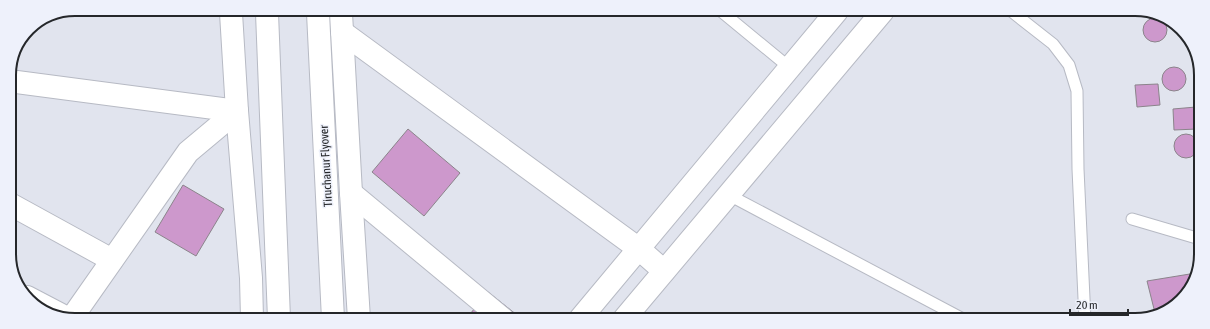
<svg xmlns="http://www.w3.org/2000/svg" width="1210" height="329" font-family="'Asap Condensed',sans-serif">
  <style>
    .building { fill: #cd98cc; stroke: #8b848b }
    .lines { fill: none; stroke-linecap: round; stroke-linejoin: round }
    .lane-casing { stroke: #b7bac4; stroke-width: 13 }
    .street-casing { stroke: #b7bac4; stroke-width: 24 }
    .secondary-casing { stroke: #b7bac4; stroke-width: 24 }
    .primary-casing { stroke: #b7bac4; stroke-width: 24 }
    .highway-casing { stroke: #b7bac4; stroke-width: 24 }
    .lane { stroke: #fff; stroke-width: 11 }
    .street { stroke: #fff; stroke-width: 22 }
    .secondary { stroke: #fff; stroke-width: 22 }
    .primary { stroke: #fff; stroke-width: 22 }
    .highway { stroke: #fff; stroke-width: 22 }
    .labels { text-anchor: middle; stroke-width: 3; stroke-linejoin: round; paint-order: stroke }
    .street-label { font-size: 12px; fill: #25272a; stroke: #eef1fb }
    .rim { fill: none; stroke: #25272a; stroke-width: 2 }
  </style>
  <rect width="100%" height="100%" fill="#e1e4ee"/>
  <g class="building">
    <circle cx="1155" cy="30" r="12"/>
    <circle cx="1174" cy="79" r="12"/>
    <path d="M1158,84l2,21 -23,2 -2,-22z"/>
    <path d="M1196,107l1,22 -23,1 -1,-21z"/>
    <path d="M408,129l52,44 -36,43 -52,-44z"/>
    <circle cx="1186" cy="146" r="12"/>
    <path d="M183,185l41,24 -28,47 -41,-24z"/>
    <path d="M1196,273l-18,31 -23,9 -8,-32z"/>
    <path d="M488,292l34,27h-56z"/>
  </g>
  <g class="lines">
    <g class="lane-casing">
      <g id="lane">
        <path d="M1011,11l42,33 16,21 8,26 1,78 7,151"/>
        <path d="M722,12l68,56"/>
        <path d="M729,195l236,125"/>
        <path d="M1132,219l68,20"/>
      </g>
    </g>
    <g class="street-casing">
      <g id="street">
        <path d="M342,32l297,217 25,22"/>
        <path d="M9,81l228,30"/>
        <path d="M351,193l152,126"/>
        <path d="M10,204l102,56"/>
        <path d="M27,297l42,22"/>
        <path d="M71,319l117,-167 49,-41"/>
      </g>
    </g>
    <g class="secondary-casing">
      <g id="secondary">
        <path d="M231,13l6,98 14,167 1,41"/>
        <path d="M341,13l10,180 8,126"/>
      </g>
    </g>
    <g class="primary-casing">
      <g id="primary">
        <path d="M580,319l257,-308"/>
        <path d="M624,319l259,-308"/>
      </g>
    </g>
    <g class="highway-casing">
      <g id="highway">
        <path d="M267,13l12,306"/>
        <path d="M318,13l15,306"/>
      </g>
    </g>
    <use href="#lane" class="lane"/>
    <use href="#street" class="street"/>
    <use href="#secondary" class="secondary"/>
    <use href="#primary" class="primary"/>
    <use href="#highway" class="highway"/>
  </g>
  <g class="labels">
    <g class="street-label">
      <text transform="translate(326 166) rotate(-93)" y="4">Tiruchanur Flyover</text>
    </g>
  </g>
  <path d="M0 0H1210V329H0ZM75 16H1135A59 59 0 0 1 1194 75V254A59 59 0 0 1 1135 313H75A59 59 0 0 1 16 254V75A59 59 0 0 1 75 16Z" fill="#eef1fb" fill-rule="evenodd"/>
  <path class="rim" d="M75 16H1135A59 59 0 0 1 1194 75V254A59 59 0 0 1 1135 313H75A59 59 0 0 1 16 254V75A59 59 0 0 1 75 16Z"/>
  <path d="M1070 309v6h58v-6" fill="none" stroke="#25272a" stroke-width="2"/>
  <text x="1076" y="309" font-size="12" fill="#25272a" stroke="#eef1fb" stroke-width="3" paint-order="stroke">20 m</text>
</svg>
